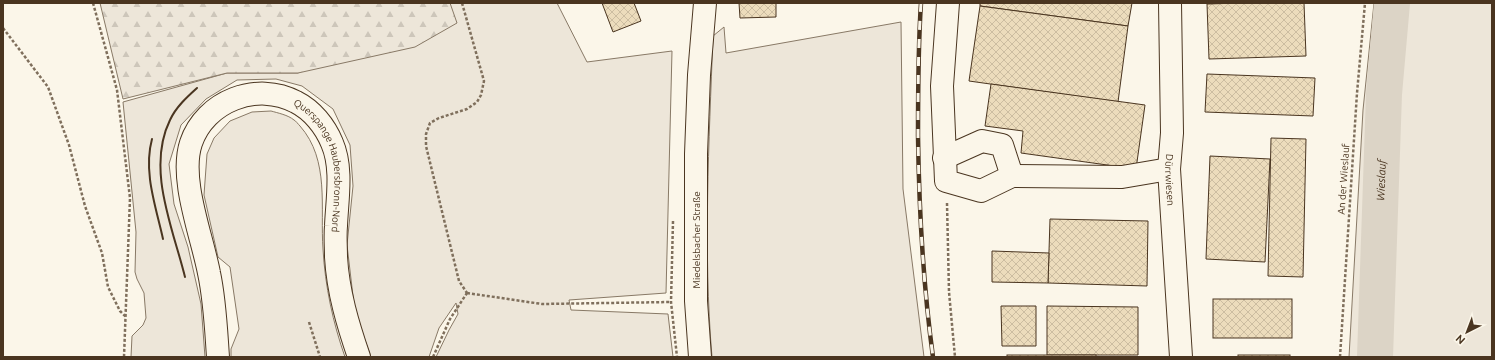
<svg xmlns="http://www.w3.org/2000/svg" width="1495" height="360" font-family="Ubuntu,sans-serif">
  <style>
    .grass { fill: #ede6d9; stroke: #887966 }
    .forest { fill: url(#forest-firs); stroke: #887966 }
    .lines { fill: none; stroke-linecap: round; stroke-linejoin: round }
    .river { stroke: #dcd4c6; stroke-width: 36 }
    .building { fill: url(#building-cross-hatch); stroke: #4a3520 }
    .minor-casing { stroke: #4a3520; stroke-width: 24 }
    .major-casing { stroke: #4a3520; stroke-width: 24 }
    .path { stroke: #7f6f5c; stroke-width: 2.5; stroke-dasharray: 3 2; stroke-linecap: butt }
    .minor { stroke: #fbf6e9; stroke-width: 22 }
    .major { stroke: #fbf6e9; stroke-width: 22 }
    .rail-casing { stroke: #4a3520; stroke-width: 4.5 }
    .rail { stroke: #fbf6e9; stroke-width: 3; stroke-dasharray: 9; stroke-linecap: butt }
    .wall { stroke: #4a3520; stroke-width: 2 }
    .labels { text-anchor: middle; stroke-width: 3; stroke-linejoin: round; paint-order: stroke }
    .street-label { font-size: 10px; fill: #4a3520; stroke: #fbf6e9 }
    .water-label { font-size: 11px; font-style: italic; fill: #4a3520; stroke: #fbf6e9 }
  </style>
  <defs>
    <pattern id="forest-firs" width="22" height="20" patternUnits="userSpaceOnUse"><rect width="22" height="20" fill="#ede6d9"/><path d="M5 1l3.5 6h-7zM16 11l3.5 6h-7z" fill="#cdc6ba"/></pattern>
    <pattern id="building-cross-hatch" width="8" height="8" patternUnits="userSpaceOnUse"><rect width="8" height="8" fill="#ecdcbc"/><path d="M0 0l8 8M0 8l8-8" fill="none" stroke="#ccbda1"/></pattern>
  </defs>
  <rect width="100%" height="100%" fill="#fbf6e9"/>
  <g class="grass">
    <path d="M419,3h138l30,59 85,-11 -6,242 -97,7 2,10 97,4 5,43h-237l13,-27 9,-16 -2,-11 -17,25 -10,29h-58l-16,-44 -8,-68 6,-59 -3,-41 -17,-36 -31,-23 -26,-7 -39,1 -31,19 -25,26 -12,39 5,40 14,43 13,57 4,53h-74l1,-21 11,-11 3,-7 -2,-25 -7,-14 -2,-7 1,-40 -13,-130 104,-29h71z"/>
    <path d="M1374,3h118v354h-143l14,-247z"/>
    <path d="M901,22l2,167 21,168h-212c-9,-107 -3,-214 1,-321l11,-9 2,26z"/>
    <path d="M271,111c7,2 17,4 23,9 2,1 4,4 6,6 30,34 20,82 23,123 2,37 10,74 22,108h-114v-8l8,-20 -9,-62 -12,-10 -14,-62 3,-41 7,-16 16,-17 22,-9z"/>
  </g>
  <path class="forest" d="M100,3h350l7,20 -42,24 -117,26h-71l-104,26z"/>
  <g class="lines">
    <path class="river" id="s1" d="M1375,357l9,-263 8,-91"/>
  </g>
  <g class="building">
    <path d="M602,3h32l7,18 -28,11z"/>
    <path d="M739,3h37v14l-36,1z"/>
    <path d="M980,3h152l-4,23 -148,-20z"/>
    <path d="M1240,3h64l2,53 -97,3 -2,-55z"/>
    <path d="M980,6l148,20 -10,76 -149,-21z"/>
    <path d="M1207,74l108,4 -2,38 -108,-4z"/>
    <path d="M991,84l154,21 -9,64 -115,-16 2,-22 -38,-5z"/>
    <path d="M1271,138l35,1 -3,138 -35,-1z"/>
    <path d="M1210,156l60,3 -5,103 -59,-3z"/>
    <path d="M1050,219l98,2 -1,65 -99,-3z"/>
    <path d="M992,251l57,2 -1,30 -56,-1z"/>
    <rect x="1213" y="299" width="79" height="39"/>
    <path d="M1001,306h35v40h-34z"/>
    <path d="M1047,306l91,1v48h-91z"/>
    <rect x="1007" y="355" width="89" height="2"/>
    <rect x="1238" y="355" width="52" height="2"/>
  </g>
  <g class="lines">
    <g class="minor-casing">
      <g id="minor">
        <path d="M948,3l-6,83 4,95 35,10 31,-15 110,1 47,-8"/>
        <path id="s2" d="M1170,3l2,130 -3,36 12,188"/>
        <path d="M944,158l38,-17 20,4 10,31"/>
        <path d="M700,357l-4,-56v-147l3,-79 6,-72"/>
      </g>
    </g>
    <g class="major-casing">
      <g id="major">
        <path id="s3" d="M218,357c-2,-28 -3,-56 -9,-84 -7,-37 -30,-94 -18,-130 14,-42 66,-62 105,-41 16,8 29,24 36,41 11,25 5,57 4,83 -1,10 0,21 0,31 2,35 12,68 23,100"/>
      </g>
    </g>
    <g class="path">
      <path d="M93,3l24,87 13,108 -6,159"/>
      <path d="M462,3l22,78 -3,14 -4,7 -10,7 -28,9 -9,5 -4,11v12l33,135 8,12"/>
      <path d="M3,28l45,59 21,58 16,61 17,47 6,34 12,24 6,6"/>
      <path d="M947,203l2,89 6,65"/>
      <path d="M673,221l-2,81 6,55"/>
      <path d="M467,293l75,11 129,-2"/>
      <path d="M309,322l11,35"/>
      <path d="M433,357l17,-38 17,-26"/>
      <path d="M1340,357l17,-264 8,-90"/>
    </g>
    <use href="#minor" class="minor"/>
    <use href="#major" class="major"/>
    <g class="rail-casing">
      <path id="rail" d="M921,3c-3,44 -3,89 -3,133 1,74 5,148 15,221"/>
    </g>
    <use href="#rail" class="rail"/>
    <g class="wall">
      <path d="M152,139c-9,33 4,68 11,100"/>
      <path d="M185,277c-12,-49 -39,-108 -15,-157 6,-13 17,-23 27,-32"/>
    </g>
  </g>
  <g class="labels">
    <g class="street-label">
      <text dy="4" stroke="none"><textPath href="#s3" startOffset="417">Querspange Haubersbronn-Nord</textPath></text>
      <text transform="translate(1343 179) rotate(-86)" y="4">An der Wieslauf</text>
      <text dy="4" stroke="none"><textPath href="#s2" startOffset="177">Dürrwiesen</textPath></text>
      <text transform="translate(696 240) rotate(-90)" y="4">Miedelsbacher Straße</text>
    </g>
    <g class="water-label">
      <text dy="4" stroke="none"><textPath href="#s1" startOffset="177">Wieslauf</textPath></text>
    </g>
  </g>
  <rect width="1495" height="360" fill="none" stroke="#4a3520" stroke-width="8"/>
  <g transform="translate(1467 332) rotate(222)" stroke="#fbf6e9" stroke-width="3" paint-order="stroke">
  <path d="M0-3L7 15L0 10L-7 15Z" fill="#4a3520"/>
  <text y="-6" font-size="11" font-weight="bold" text-anchor="middle" fill="#4a3520">N</text>
  </g>
</svg>
